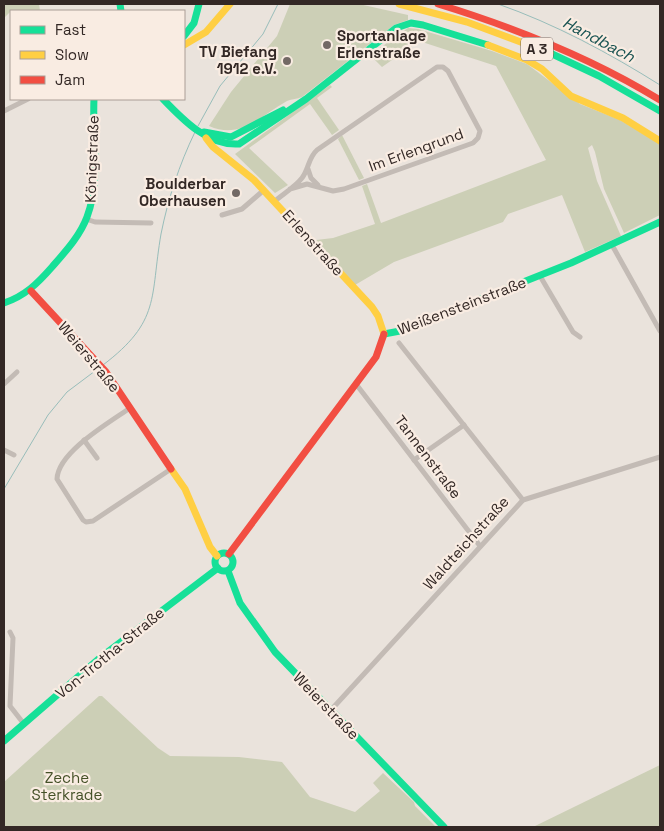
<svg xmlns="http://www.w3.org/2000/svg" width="664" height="831" font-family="'Space Grotesk',sans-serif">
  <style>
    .green { fill: #cccfb6 }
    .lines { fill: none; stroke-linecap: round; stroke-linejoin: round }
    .stream { stroke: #98bdba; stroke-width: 1 }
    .street { stroke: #c3bbb5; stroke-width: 5 }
    .fast { stroke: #16e098; stroke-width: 7 }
    .slow { stroke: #ffcf43; stroke-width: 7 }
    .jam { stroke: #f24e42; stroke-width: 7 }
    .poi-dot { fill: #736965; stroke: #f9ece2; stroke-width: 2 }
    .labels { text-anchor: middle; stroke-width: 4.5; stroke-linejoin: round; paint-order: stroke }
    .shield { fill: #f9ece2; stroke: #6e635e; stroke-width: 1 }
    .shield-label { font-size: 14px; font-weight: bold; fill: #332825 }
    .poi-label { font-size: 15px; font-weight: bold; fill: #332825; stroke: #f9ece2; text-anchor: end }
    .street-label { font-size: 15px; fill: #332825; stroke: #f9ece2 }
    .park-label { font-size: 15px; fill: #455128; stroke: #f9ece2 }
    .water-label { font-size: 16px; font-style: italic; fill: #1a5453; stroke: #f9ece2 }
  </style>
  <rect width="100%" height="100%" fill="#eae3dc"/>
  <g class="green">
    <path d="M4,4h35l1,7h-29l-7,7z"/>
    <path d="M290,4h69l49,11v5l-14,5 -92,72c-5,2 -10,2 -15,4 -27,15 -46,39 -78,25l22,-34 46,-56z"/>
    <path d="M408,28l10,1 74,22 35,13 53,40 40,16 40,24v71l-36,18 -20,-44 -9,-37 -3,-7 -4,3 9,33 24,55 -36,16 -23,-57 -54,19 -5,8 -109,40 -39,23 -39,-45 17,-2 42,-14 -13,-38 5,-2 14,39 165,-63 -50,-94 -77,-25 -37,26 -12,-12z"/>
    <path d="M330,85l2,2 -15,11 22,32 -7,5 -22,-31 -61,44 39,37 -13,8 -40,-39z"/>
    <path d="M342,135l22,43 -5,2 -21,-41z"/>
    <path d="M99,696h3l56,52 12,8 69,1 43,5 28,35 45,15 25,-21 -7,-8 10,-10 31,29 1,4 21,21h-432v-45z"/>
    <path d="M660,765v62h-127z"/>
  </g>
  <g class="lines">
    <g class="stream">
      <path d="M498,4c57,20 111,49 162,81"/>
      <path d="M198,126l22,-40 43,-52 15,-30"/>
      <path d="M103,365c58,-44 47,-67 58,-131 7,-35 18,-69 34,-102"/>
      <path d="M4,489l44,-74 19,-23 32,-24"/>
    </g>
    <g class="street">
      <path d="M4,111l24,-12"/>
      <path d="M308,169l3,9 7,7"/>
      <path d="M275,201c8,-7 20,-14 27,-23 7,-9 6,-20 15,-28l120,-83h6l5,4 32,60 -2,7 -5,5 -129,46 -11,2 -26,-7 -17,5"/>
      <path d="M222,215l20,-6 22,-19"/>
      <path d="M86,219l9,3 56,1"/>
      <path d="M612,245l48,86"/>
      <path d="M540,276l33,56 7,5"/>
      <path d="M399,343l124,157"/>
      <path d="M4,384l13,-12"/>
      <path d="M356,384l124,162"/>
      <path d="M130,408c-20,14 -72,44 -73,71l26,41 3,2 7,-1 78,-52"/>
      <path d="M84,440l13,18"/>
      <path d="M4,450l10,5"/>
      <path d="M414,460l50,-35"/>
      <path d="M10,632l3,6 -3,68 14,18"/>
      <path d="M331,710l192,-210 137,-43"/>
    </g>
    <g class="fast">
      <path d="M120,4l1,7"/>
      <path d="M184,36l10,-13 5,-19"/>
      <path d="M550,53l49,23 61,35"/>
      <path d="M163,99c20,21 45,47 76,45l67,-45 90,-71 15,-5 12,2 65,20"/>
      <path d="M204,132l27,5 52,-27"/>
      <path d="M4,303c21,-7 34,-20 48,-36 13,-15 28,-31 35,-50 14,-37 5,-80 7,-118"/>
      <path d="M384,334l16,-3 171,-68 89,-41"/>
      <circle cx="224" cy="562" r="9"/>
      <path d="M228,571l12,32 35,49 169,175"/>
      <path d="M4,741l97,-84 117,-89"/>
    </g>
    <g class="slow">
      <path d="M399,4l68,18 83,31"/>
      <path d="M184,45l22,-13 24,-28"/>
      <path d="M488,45l39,15 15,9 29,27 52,22 37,23"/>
      <path d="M206,138l7,9 41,33 118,127 6,9 6,18"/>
      <path d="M171,469l14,20 25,58 7,9"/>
    </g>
    <g class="jam">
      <path d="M438,4c78,24 152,53 222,96"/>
      <path d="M31,291l75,81 65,97"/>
      <path d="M229,554l147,-197 8,-23"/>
    </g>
  </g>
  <g class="poi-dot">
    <circle cx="327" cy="45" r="5"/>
    <circle cx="287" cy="61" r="5"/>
    <circle cx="236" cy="193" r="5"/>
  </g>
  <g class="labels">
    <rect class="shield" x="521" y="37.5" width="32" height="23" rx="4"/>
    <g class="shield-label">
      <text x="537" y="54">A 3</text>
    </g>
    <g class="poi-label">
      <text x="337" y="41" text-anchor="start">Sportanlage<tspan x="337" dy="17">Erlenstraße</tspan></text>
      <text x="277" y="57">TV Biefang<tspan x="277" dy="17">1912 e.V.</tspan></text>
      <text x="226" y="189">Boulderbar<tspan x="226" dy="17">Oberhausen</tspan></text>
    </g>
    <g class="street-label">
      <text transform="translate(416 150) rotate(-20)" y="5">Im Erlengrund</text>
      <text transform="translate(92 159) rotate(-88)" y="5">Königstraße</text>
      <text transform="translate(313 243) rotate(48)" y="5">Erlenstraße</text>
      <text transform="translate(462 306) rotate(-21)" y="5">Weißensteinstraße</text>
      <text transform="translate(89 357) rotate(50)" y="5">Weierstraße</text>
      <text transform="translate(428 457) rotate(53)" y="5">Tannenstraße</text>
      <text transform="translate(466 543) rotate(-48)" y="5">Waldteichstraße</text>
      <text transform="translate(110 653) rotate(-39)" y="5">Von-Trotha-Straße</text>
      <text transform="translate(326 706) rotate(46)" y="5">Weierstraße</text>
    </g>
    <g class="park-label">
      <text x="67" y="783">Zeche<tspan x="67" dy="17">Sterkrade</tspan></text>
    </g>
    <g class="water-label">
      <text transform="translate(599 39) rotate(28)" y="6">Handbach</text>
    </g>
  </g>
  <rect width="664" height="831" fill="none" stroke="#332825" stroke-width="10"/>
  <rect x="10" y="10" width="175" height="90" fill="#f9ece2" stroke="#aa9e96"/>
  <rect x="20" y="26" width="25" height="8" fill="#16e098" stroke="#aa9e96"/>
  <text x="55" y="35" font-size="15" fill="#332825">Fast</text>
  <rect x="20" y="51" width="25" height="8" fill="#ffcf43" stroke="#aa9e96"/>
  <text x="55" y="60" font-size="15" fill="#332825">Slow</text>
  <rect x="20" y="76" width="25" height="8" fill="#f24e42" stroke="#aa9e96"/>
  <text x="55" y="85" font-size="15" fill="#332825">Jam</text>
</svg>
